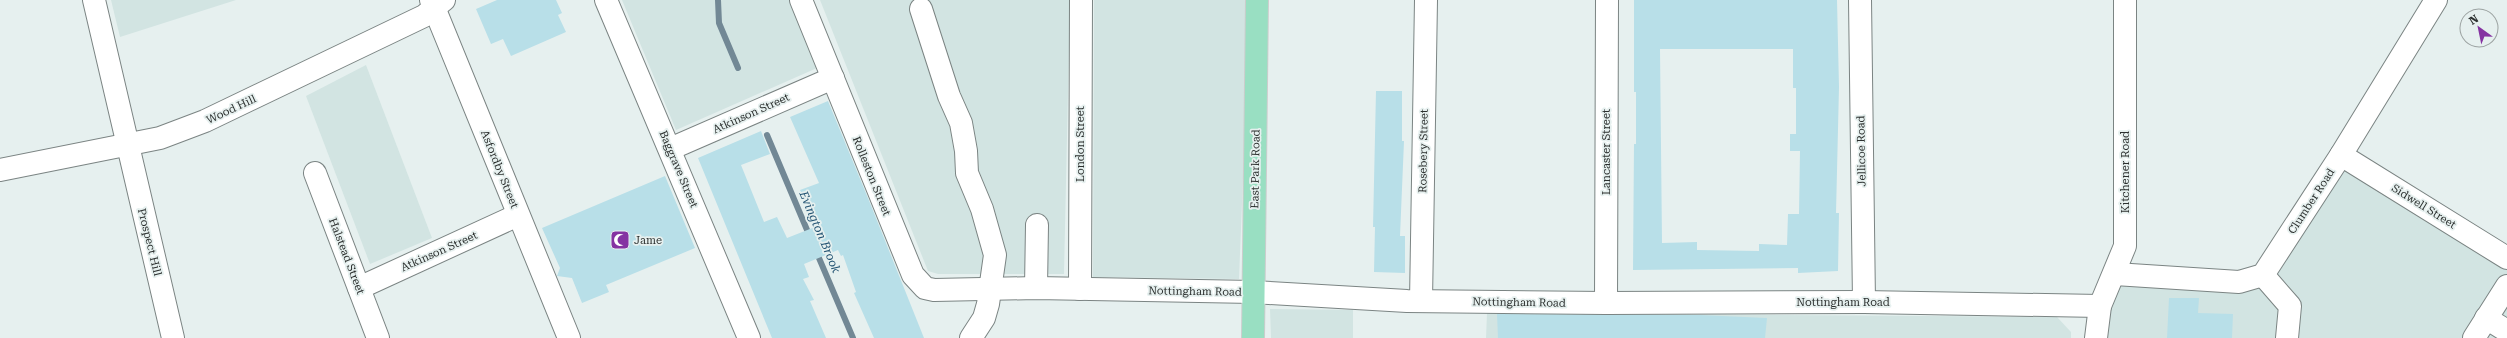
<svg xmlns="http://www.w3.org/2000/svg" width="2507" height="338" font-family="'Roboto Serif',serif">
  <style>
    .built { fill: #d2e4e2 }
    .lines { fill: none; stroke-linecap: round; stroke-linejoin: round }
    .stream { stroke: #728895; stroke-width: 6 }
    .building { fill: #b8dfe8; fill-rule: evenodd }
    .minor-casing { stroke: #7b8483; stroke-width: 24 }
    .major-casing { stroke: #cccdcd; stroke-width: 24 }
    .minor { stroke: #fff; stroke-width: 22 }
    .major { stroke: #99dfc2; stroke-width: 22 }
    .labels { text-anchor: middle; stroke-width: 3.5; stroke-linejoin: round; paint-order: stroke }
    .street-label { font-size: 11px; fill: #2c302f; stroke: #e6f0ef }
    .poi-label { font-size: 11px; fill: #2c302f; stroke: #e6f0ef; text-anchor: start }
    .water-label { font-size: 12px; font-style: italic; fill: #245473; stroke: #e6f0ef }
  </style>
  <rect width="100%" height="100%" fill="#e6f0ef"/>
  <g class="built">
    <path d="M111,0h125l-116,37z"/>
    <path d="M622,0h167l28,68 -141,62z"/>
    <path d="M820,0h250l-6,274h-126l-10,-3z"/>
    <path d="M1094,0h156l-11,279 -146,-2z"/>
    <path d="M366,65l66,173 -62,26 -64,-168z"/>
    <path d="M2341,155l166,103v80h-411l19,-64 148,1z"/>
    <path d="M1270,309l83,1v28h-82z"/>
    <path d="M1487,313l570,4 14,15v6h-585z"/>
  </g>
  <g class="lines">
    <g class="stream">
      <path d="M718,0l1,23 19,45"/>
      <path d="M767,135l43,102"/>
      <path d="M816,251l37,87"/>
    </g>
  </g>
  <g class="building">
    <path d="M497,0h59l6,13 -4,2 8,17 -55,24 -8,-17 -12,5 -15,-35z"/>
    <path d="M1634,0h203l2,87 -3,126h3l-1,58 -40,2v-5l-165,2 1,-126h2v-52h-2zM1660,49h133v39h3v46h-6v17h10l-1,63h-11l-1,31 -28,-1v7l-62,-1v-8l-35,1z"/>
    <path d="M1376,91h26v50h2l-4,95h5v37l-31,-1 1,-45h-2z"/>
    <path d="M828,101l42,102 54,135h-50l-20,-45 2,-1 -13,-37 -2,1 -3,-6 -34,14 5,13 -6,2 11,21 -4,1 16,37h-54l-74,-180 63,-27 9,23 -29,11 23,57 13,-5 10,21 28,-11 -15,-37 19,-7 -29,-66z"/>
    <path d="M665,176l30,72 -89,37 3,7 -27,11 -10,-25 -15,-2 3,-8 -18,-40z"/>
    <path d="M2169,298h30l-1,15 35,1 -1,24h-65z"/>
    <path d="M1497,314l202,1 68,3 -2,20h-267z"/>
  </g>
  <g class="lines">
    <g class="minor-casing">
      <g id="minor">
        <path d="M94,0l79,338"/>
        <path d="M431,0l138,338"/>
        <path d="M606,0l143,338"/>
        <path d="M801,0l112,275 12,13 9,2 102,-2 217,4 154,9 199,2 258,-1 236,4"/>
        <path d="M1860,0l4,302"/>
        <path d="M921,9l28,87 12,27 5,28 1,22 15,36 13,46 -7,49 -4,14 -13,20"/>
        <path d="M670,149l163,-71"/>
        <path d="M2341,155l166,103"/>
        <path d="M0,170l160,-32 45,-17 219,-105 20,-16"/>
        <path d="M315,173l63,165"/>
        <path d="M2115,274l124,8 24,-7 78,-120 95,-155"/>
        <path d="M2263,275l27,31 -3,32"/>
        <path d="M359,288l159,-73"/>
        <path d="M1036,288l1,-63"/>
        <path d="M1080,289l1,-289"/>
        <path d="M1421,301l5,-301"/>
        <path d="M1606,303l1,-303"/>
        <path d="M2486,318l21,13"/>
        <path d="M2096,338l4,-32 25,-60v-246"/>
        <path d="M2474,338l33,-52"/>
      </g>
    </g>
    <g class="major-casing">
      <path id="major" d="M1253,338l4,-338"/>
    </g>
    <use href="#minor" class="minor"/>
    <use href="#major" class="major"/>
  </g>
  <defs>
    <g id="mosque-square" transform="scale(1)"><rect x="-9" y="-9" width="18" height="18" rx="4" fill="#8533a2" stroke="#e6f0ef"/><path d="M3.5-4.9A6 6 0 1 0 3.5 4.9A5 5 0 1 1 3.5-4.9Z" fill="#fff"/></g>
  </defs>
  <g fill-rule="evenodd">
    <use href="#mosque-square" x="620" y="240"/>
  </g>
  <g class="labels">
    <g class="street-label">
      <text transform="translate(231 109) rotate(-25)" y="4">Wood Hill</text>
      <text transform="translate(751 113) rotate(-24)" y="4">Atkinson Street</text>
      <text transform="translate(1080 144) rotate(-90)" y="4">London Street</text>
      <text transform="translate(1423 151) rotate(-89)" y="4">Rosebery Street</text>
      <text transform="translate(1861 151) rotate(-91)" y="4">Jellicoe Road</text>
      <text transform="translate(1606 152) rotate(-90)" y="4">Lancaster Street</text>
      <text transform="translate(500 169) rotate(68)" y="4">Asfordby Street</text>
      <text transform="translate(679 169) rotate(67)" y="4">Baggrave Street</text>
      <text transform="translate(1255 169) rotate(-89)" y="4">East Park Road</text>
      <text transform="translate(2125 172) rotate(-90)" y="4">Kitchener Road</text>
      <text transform="translate(872 176) rotate(68)" y="4">Rolleston Street</text>
      <text transform="translate(2311 201) rotate(-57)" y="4">Clumber Road</text>
      <text transform="translate(2424 206) rotate(32)" y="4">Sidwell Street</text>
      <text transform="translate(150 242) rotate(76)" y="4">Prospect Hill</text>
      <text transform="translate(439 251) rotate(-24)" y="4">Atkinson Street</text>
      <text transform="translate(347 256) rotate(69)" y="4">Halstead Street</text>
      <text transform="translate(1195 291) rotate(1)" y="4">Nottingham Road</text>
      <text transform="translate(1519 302) rotate(1)" y="4">Nottingham Road</text>
      <text x="1843" y="306">Nottingham Road</text>
    </g>
    <g class="poi-label">
      <text x="634" y="244">Jame</text>
    </g>
    <g class="water-label">
      <text transform="translate(820 232) rotate(67)" y="4">Evington Brook</text>
    </g>
  </g>
  <g transform="translate(2479 28) rotate(327)"><circle r="19" fill="#e6f0ef" stroke="#9ca3a2"/>
  <path d="M0-3L7 15L0 10L-7 15Z" fill="#8533a2"/>
  <text y="-6" font-size="11" font-weight="bold" text-anchor="middle" fill="#2c302f">N</text>
  </g>
</svg>
